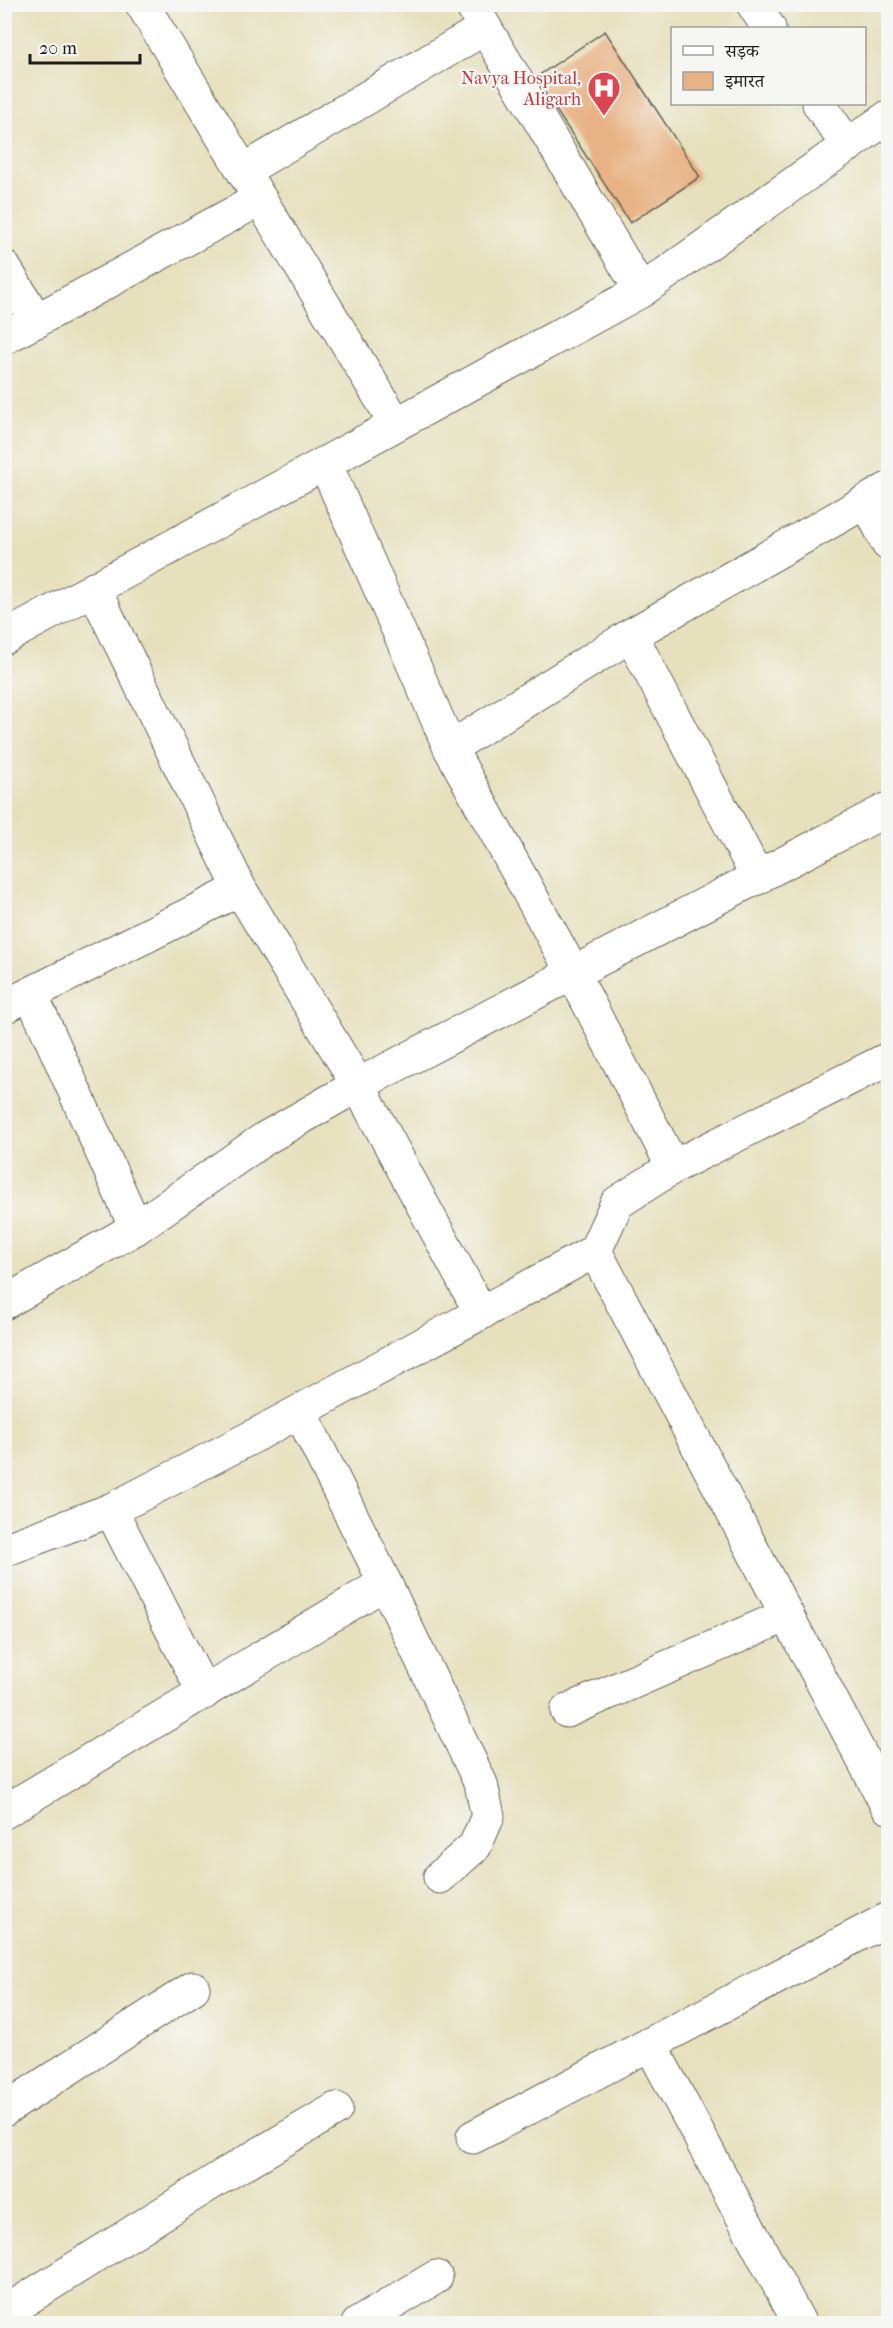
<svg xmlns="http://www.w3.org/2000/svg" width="893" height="2328" font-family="'IM FELL French Canon','Noto Serif Devanagari',serif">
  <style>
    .building { fill: #e8b384 }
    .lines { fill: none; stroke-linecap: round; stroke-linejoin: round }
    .minor-casing { stroke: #636154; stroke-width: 35 }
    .minor { stroke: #fff; stroke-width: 33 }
    .labels { text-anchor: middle; stroke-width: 4.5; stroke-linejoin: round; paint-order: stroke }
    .health-label { font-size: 18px; fill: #be3a42; stroke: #f6f6f2; text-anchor: end }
  </style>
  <rect width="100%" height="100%" fill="#f6f6f2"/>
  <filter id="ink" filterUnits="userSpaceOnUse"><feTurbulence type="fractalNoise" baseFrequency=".0167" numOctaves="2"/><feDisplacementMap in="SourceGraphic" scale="12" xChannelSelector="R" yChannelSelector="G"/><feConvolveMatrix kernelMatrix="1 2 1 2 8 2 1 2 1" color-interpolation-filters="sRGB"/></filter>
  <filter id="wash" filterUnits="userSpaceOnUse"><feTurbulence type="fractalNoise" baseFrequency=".008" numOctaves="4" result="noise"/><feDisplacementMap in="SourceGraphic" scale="24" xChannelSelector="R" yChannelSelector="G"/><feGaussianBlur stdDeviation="1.35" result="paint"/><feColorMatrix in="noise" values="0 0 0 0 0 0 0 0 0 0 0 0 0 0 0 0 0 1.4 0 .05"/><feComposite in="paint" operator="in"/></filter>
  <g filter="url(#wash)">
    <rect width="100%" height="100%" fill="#e6e0bc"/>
    <g id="blocks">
      <path class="building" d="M605,31l95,146 -70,46 -95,-145z"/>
    </g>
  </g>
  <g filter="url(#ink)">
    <use href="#blocks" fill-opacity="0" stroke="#636154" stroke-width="1.5"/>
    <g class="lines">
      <g class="minor-casing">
        <g id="minor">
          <path d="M471,4l170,287"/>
          <path d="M753,4l16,24"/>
          <path d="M819,104l29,42"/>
          <path d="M243,171l242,-143"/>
          <path d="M260,199l136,225"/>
          <path d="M4,267l33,54"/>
          <path d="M4,338l256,-139 -118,-195"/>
          <path d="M325,463l125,285"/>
          <path d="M867,501l21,43"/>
          <path d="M94,589l146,300 118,196 123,228"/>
          <path d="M631,635l127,243"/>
          <path d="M4,638l637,-347 247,-174"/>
          <path d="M31,994l105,234"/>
          <path d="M4,1007l236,-118"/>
          <path d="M888,1059l-215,108 -56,36 -22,48 293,556"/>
          <path d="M673,1167l-100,-194 -123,-225 181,-113 257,-146"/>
          <path d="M4,1303l132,-75 128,-89 94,-54 530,-276"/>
          <path d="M4,1550l107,-40"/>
          <path d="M385,1583l96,201 7,32 -13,30 -35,31"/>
          <path d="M204,1693l-93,-183 145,-75 339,-184"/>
          <path d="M567,1711l220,-96"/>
          <path d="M4,1812l381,-229 -85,-171"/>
          <path d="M650,2044l150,280"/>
          <path d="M4,2110l189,-122"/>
          <path d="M473,2137l415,-218"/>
          <path d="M4,2313l217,-136 115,-68"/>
          <path d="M358,2324l78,-47"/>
        </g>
      </g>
      <use href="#minor" class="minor"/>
    </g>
  </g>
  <defs>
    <g id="hospital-pin" transform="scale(1.725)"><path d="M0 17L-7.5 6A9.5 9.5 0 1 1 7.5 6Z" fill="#e0444e" stroke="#f6f6f2"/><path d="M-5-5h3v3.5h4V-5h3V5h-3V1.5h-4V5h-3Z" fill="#fff"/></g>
  </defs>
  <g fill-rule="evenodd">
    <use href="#hospital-pin" x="604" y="88"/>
  </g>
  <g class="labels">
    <g class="health-label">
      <text x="581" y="84">Navya Hospital,<tspan x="581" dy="21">Aligarh</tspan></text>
    </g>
  </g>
  <rect width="893" height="2328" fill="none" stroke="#f6f6f2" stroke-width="24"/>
  <rect x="671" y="27" width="195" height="78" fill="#f6f6f2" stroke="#9f9f9c" stroke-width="1.5"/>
  <rect x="683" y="46" width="30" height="9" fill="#ffffff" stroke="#9f9f9c" stroke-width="1.5"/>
  <text x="725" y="57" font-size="18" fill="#1c1c1c">सड़क</text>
  <rect x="683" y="72" width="30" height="18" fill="#e8b384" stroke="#9f9f9c" stroke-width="1.5"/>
  <text x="725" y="87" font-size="18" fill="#1c1c1c">इमारत</text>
  <path d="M30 54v9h110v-9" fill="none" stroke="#1c1c1c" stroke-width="3"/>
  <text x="39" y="54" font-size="18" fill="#1c1c1c" stroke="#f6f6f2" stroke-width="4.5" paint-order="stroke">20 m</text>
</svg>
